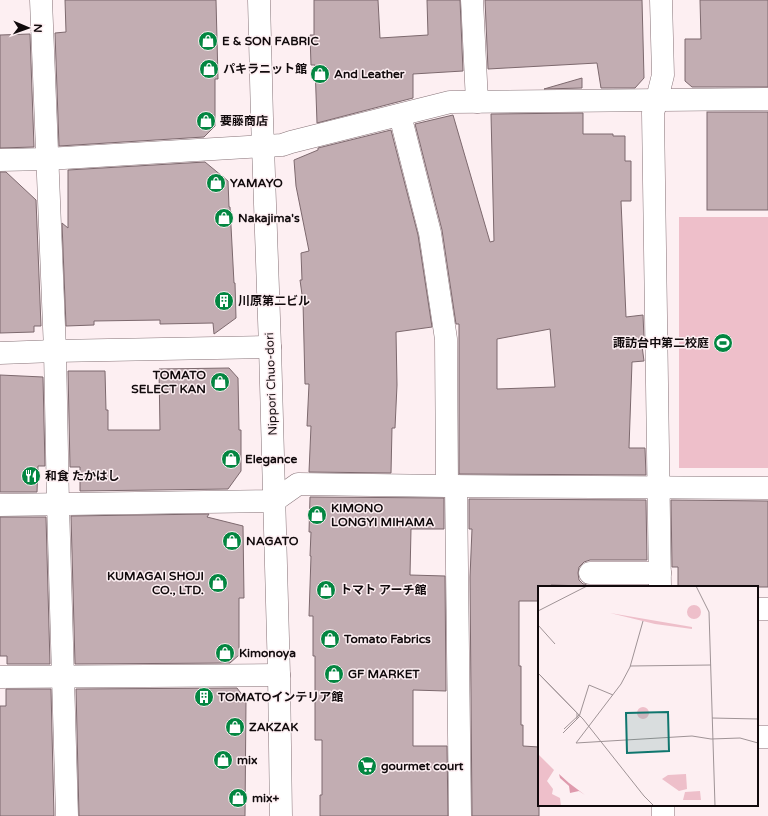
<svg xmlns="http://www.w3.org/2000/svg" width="768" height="816" font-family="'Varela Round','Noto Sans JP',sans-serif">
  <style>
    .green { fill: #eebfca }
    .building { fill: #c2adb2; stroke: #7d696e; fill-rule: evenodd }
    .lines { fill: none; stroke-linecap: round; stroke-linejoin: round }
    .minor-casing { stroke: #877378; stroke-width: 23 }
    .minor { stroke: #fff; stroke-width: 22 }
    .labels { text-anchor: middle; stroke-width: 3; stroke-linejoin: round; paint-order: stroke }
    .poi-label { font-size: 12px; font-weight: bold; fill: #110a0c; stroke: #fdeff2; text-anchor: start }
    .street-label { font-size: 12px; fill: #110a0c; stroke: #fdeff2 }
    .inset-road { fill: none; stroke: #9f9396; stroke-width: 1 }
    .view { fill: #0f766e; fill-opacity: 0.15; stroke: #0f766e; stroke-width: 2 }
    .inset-edge { fill: none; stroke: #110a0c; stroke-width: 2 }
  </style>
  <rect width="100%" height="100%" fill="#fdeff2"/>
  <rect class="green" x="679" y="217" width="89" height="251"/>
  <g class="building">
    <path d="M65,0h151l2,79h-3v47l-11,11 -145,9 -4,-113 11,-1z"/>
    <path d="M314,0h64l2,38 48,-3 -1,-35h33l3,71 -50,3v24l-96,25 -2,-58h-4l-1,-30h4z"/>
    <path d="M485,0h157l2,78 -9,10h-34l-4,-25 -109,6z"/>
    <path d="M700,0h68v87h-76l-7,-6v-42h16z"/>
    <path d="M30,34l4,113 -34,1v-113z"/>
    <path d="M582,78v10l-38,1z"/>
    <rect x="707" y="112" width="61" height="98"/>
    <path d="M583,113v21h30v2h12v25h6v40h-10l5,116 17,-2 1,23h-3l3,23 -12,1 -3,86h16l1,27 -187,-1v-150h-3l-14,-94 -27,-106 38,-9 37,127 4,-1 -3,-127zM550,329l5,58 -58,2v-50z"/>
    <path d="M391,130l27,105 14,92 -36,5 1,53 -2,43h-3l-1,45 -82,-1 2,-46h-4l2,-42h-4l-2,-82 -3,-22h2l-1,-27 8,-2 -13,-65 -2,-26 24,-10v-2z"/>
    <path d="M205,162l23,19 1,26h1l4,76h1l1,35 -22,16 -1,-11 -53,1v-4l-66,1v4l-28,1 -4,-103 6,5v-58z"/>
    <path d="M0,172h6l30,28 5,126h-7v6l-34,1z"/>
    <path d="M229,368l9,10 1,52h2v41l-13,18 -148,2v-24h-10l-2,-96h37l1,39h2v20h52l-1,-61z"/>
    <path d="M0,375l43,2 2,89h-7l-1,26h-37z"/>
    <path d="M310,497l134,1v31h-33l-1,46 35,1 1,115 -33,-1v56h34l1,70h-128v-21h2v-55h-7v-84h-2v-40h-4l2,-60h-1l1,-24h-2z"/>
    <path d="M469,499l177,1 1,60h-57l-6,2 -5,5 -1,6 1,7 4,4h3v2l-35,-1v2h-12v14h-20v65h2v59h2v21l16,1v69h-67l-2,-239 2,-48h-3z"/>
    <path d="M671,500l97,1v86h-90v-20h-6z"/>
    <path d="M209,514l-2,3 36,9 1,72h-5v57l-9,8 -155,1 -4,-148z"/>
    <path d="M0,517h46l4,147h-43v-8h-7z"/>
    <path d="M237,688l9,12 -1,116h-166l-3,-127z"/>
    <path d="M6,689h45l3,127h-54v-110h6z"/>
  </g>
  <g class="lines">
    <g class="minor-casing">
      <g id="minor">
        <path d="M41,0l14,351 3,153 9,312"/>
        <path d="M259,0l3,118 8,229 9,328 2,141"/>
        <path d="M472,0l5,102"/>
        <path d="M400,115l30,118 16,106 1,147"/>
        <path d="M0,160l47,-1 235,-14 9,-3 159,-40 318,-3"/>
        <path d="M0,353l55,-2 215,-4"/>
        <path d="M456,486l4,330"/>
        <path d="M0,505l274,-4 24,-17 149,2 321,2"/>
        <path d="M590,573h70"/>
        <path d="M660,587l-7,-474 4,-14 6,-24 -2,-75"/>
        <path d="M757,609h11"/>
        <path d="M0,677l279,-2"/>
        <path d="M757,737h11"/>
        <path d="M663,805v11"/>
      </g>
    </g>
    <use href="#minor" class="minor"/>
  </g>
  <defs>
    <g id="shop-disc" transform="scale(1)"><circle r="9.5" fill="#038641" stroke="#fdeff2"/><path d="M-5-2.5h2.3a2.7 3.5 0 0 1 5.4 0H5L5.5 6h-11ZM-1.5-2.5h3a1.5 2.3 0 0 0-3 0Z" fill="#fff"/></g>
    <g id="building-disc" transform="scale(1)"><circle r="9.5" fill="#038641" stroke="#fdeff2"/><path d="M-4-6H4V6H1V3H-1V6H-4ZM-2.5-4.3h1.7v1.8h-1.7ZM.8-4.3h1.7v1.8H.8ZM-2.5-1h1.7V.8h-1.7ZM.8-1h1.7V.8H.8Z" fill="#fff"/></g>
    <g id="stadium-disc" transform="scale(1)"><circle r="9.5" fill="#038641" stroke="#fdeff2"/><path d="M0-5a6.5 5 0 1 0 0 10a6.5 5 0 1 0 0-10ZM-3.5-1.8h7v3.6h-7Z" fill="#fff"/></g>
    <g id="restaurant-disc" transform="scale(1)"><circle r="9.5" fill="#038641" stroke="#fdeff2"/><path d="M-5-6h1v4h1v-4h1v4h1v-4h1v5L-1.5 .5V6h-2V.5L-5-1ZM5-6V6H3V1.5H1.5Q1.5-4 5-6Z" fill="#fff"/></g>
    <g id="supermarket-disc" transform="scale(1)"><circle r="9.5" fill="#038641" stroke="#fdeff2"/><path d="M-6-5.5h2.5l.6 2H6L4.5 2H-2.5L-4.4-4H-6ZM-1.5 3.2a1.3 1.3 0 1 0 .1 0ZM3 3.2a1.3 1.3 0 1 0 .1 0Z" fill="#fff"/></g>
  </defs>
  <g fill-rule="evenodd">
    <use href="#shop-disc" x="208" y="41"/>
    <use href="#shop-disc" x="209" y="69"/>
    <use href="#shop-disc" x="320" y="74"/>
    <use href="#shop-disc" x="206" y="121"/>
    <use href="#shop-disc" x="216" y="183"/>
    <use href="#shop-disc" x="224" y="218"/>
    <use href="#building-disc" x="224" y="301"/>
    <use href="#stadium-disc" x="723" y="343"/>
    <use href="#shop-disc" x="220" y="382"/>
    <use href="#shop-disc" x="231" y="459"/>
    <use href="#restaurant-disc" x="31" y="476"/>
    <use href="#shop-disc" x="317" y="515"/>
    <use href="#shop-disc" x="232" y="541"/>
    <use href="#shop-disc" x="218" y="583"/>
    <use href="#shop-disc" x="326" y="590"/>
    <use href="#shop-disc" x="330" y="639"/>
    <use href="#shop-disc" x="225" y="653"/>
    <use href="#shop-disc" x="334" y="674"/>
    <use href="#building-disc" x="204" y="697"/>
    <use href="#shop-disc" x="235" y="727"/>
    <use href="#shop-disc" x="223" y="760"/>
    <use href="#supermarket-disc" x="367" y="766"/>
    <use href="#shop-disc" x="238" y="798"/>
  </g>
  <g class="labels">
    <g class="poi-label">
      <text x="222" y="45">E &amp; SON FABRIC</text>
      <text x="223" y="73">パキラニット館</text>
      <text x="334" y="78">And Leather</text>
      <text x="220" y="125">要藤商店</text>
      <text x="230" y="187">YAMAYO</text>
      <text x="238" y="222">Nakajima's</text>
      <text x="238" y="305">川原第二ビル</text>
      <text x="709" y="347" text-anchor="end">諏訪台中第二校庭</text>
      <text x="206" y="379" text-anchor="end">TOMATO<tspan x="206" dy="14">SELECT KAN</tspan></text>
      <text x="245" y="463">Elegance</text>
      <text x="45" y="480">和食 たかはし</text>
      <text x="331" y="512">KIMONO<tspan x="331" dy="14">LONGYI MIHAMA</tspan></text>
      <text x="246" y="545">NAGATO</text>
      <text x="204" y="580" text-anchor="end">KUMAGAI SHOJI<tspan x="204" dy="14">CO., LTD.</tspan></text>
      <text x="340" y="594">トマト アーチ館</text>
      <text x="344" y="643">Tomato Fabrics</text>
      <text x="239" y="657">Kimonoya</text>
      <text x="348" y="678">GF MARKET</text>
      <text x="218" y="701">TOMATOインテリア館</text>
      <text x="249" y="731">ZAKZAK</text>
      <text x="237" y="764">mix</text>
      <text x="381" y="770">gourmet court</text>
      <text x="252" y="802">mix+</text>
    </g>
    <g class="street-label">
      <text transform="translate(271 384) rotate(-92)" y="4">Nippori Chuo-dori</text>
    </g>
  </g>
  <g transform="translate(538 586)">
    <rect width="220" height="220" fill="#fdeff2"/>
    <path d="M149 26a7 7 0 1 1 14 0a7 7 0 1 1-14 0ZM72,27l82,14v2l-37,-5zM99 127a6 6 0 1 1 12 0a6 6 0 1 1-12 0ZM0,168l16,16 -7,11 6,8 -1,5 8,4 1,8h-23zM148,188l1,15 -8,2 -17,-12 6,-4zM162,205l1,9h-18l2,-8z" fill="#eebfca"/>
    <path d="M21,188l10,9 16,12 -6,-4 -9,2 -1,-7 -9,-8z" fill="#df9aad"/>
    <path class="inset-road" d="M158,0l13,26 6,194M0,25l49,-25M0,39l17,19M92,80l81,-1M0,87l45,46 61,77 10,10M0,87l39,40v6l-14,14M174,132l46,1M26,143l15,-14M28,144l13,-13 10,-32 24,10M38,157l116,-7 19,3 29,-1 18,5M38,157l45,-59 9,-17 13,-46"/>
    <path class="view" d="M130,126l1,39 -42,2 -1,-40z"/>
    <rect width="220" height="220" class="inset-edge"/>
  </g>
  <g transform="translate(28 28) rotate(92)" stroke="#fdeff2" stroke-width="3" paint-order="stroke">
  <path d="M0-3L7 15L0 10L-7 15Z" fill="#110a0c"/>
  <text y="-6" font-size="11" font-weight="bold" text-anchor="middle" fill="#110a0c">N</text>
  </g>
</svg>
